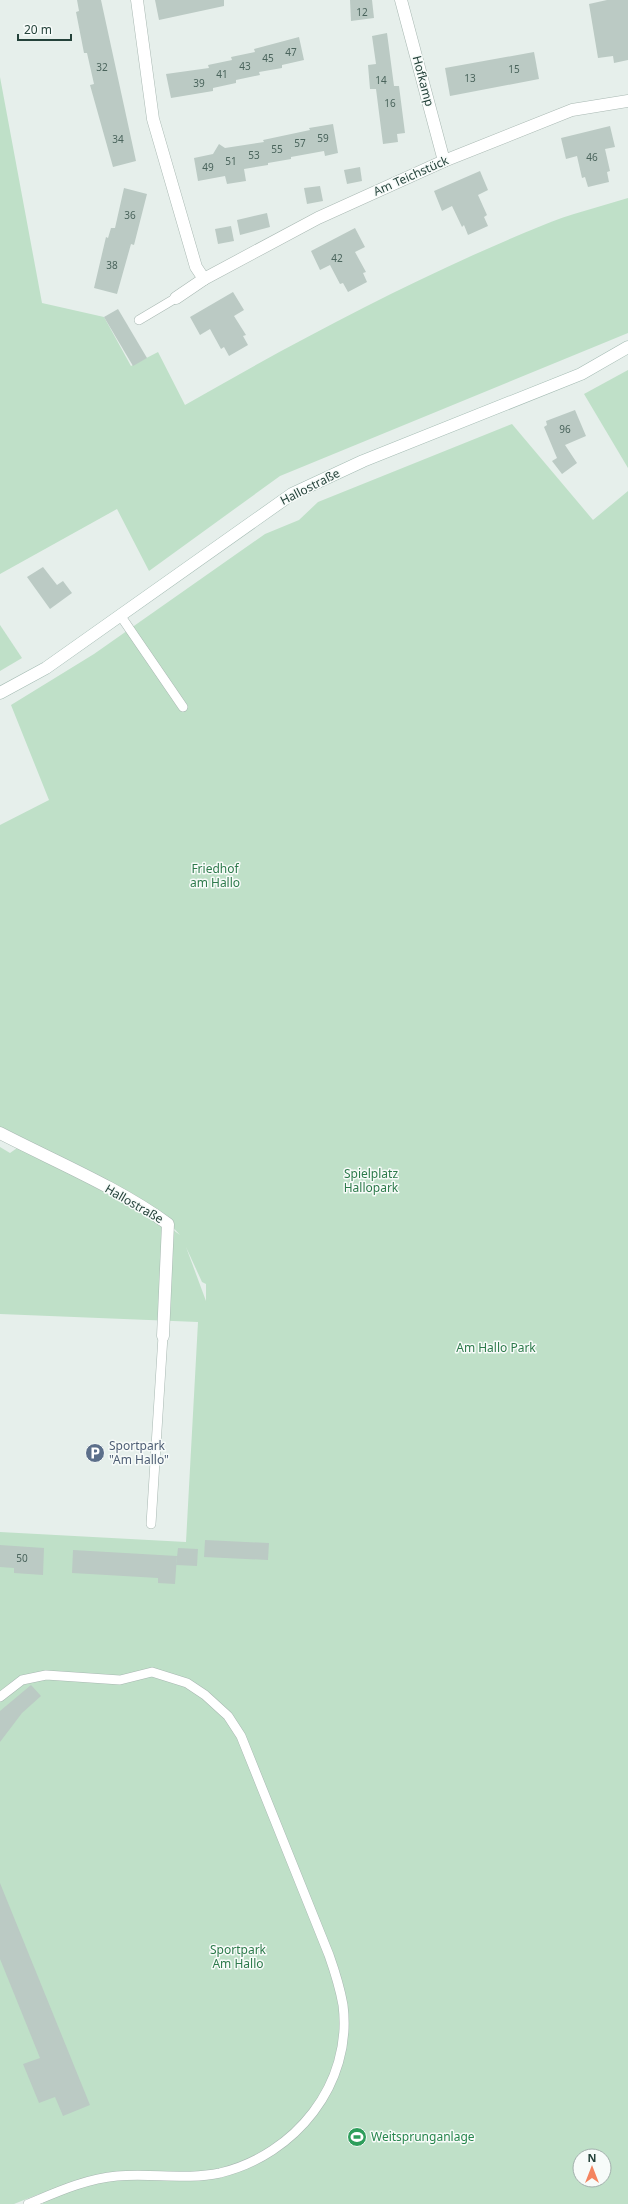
<svg xmlns="http://www.w3.org/2000/svg" width="628" height="2204" font-family="'Noto Sans',sans-serif">
  <style>
    .green { fill: #bfe0c8; fill-rule: evenodd }
    .building { fill: #bbcac4 }
    .lines { fill: none; stroke-linecap: round; stroke-linejoin: round }
    .service-casing { stroke: #a8b8b2; stroke-width: 10 }
    .minor-casing { stroke: #a8b8b2; stroke-width: 13 }
    .secondary-casing { stroke: #a4bbb3; stroke-width: 13 }
    .service { stroke: #fff; stroke-width: 9 }
    .minor { stroke: #fff; stroke-width: 12 }
    .secondary { stroke: #fff; stroke-width: 12 }
    .labels { text-anchor: middle; stroke-width: 3; stroke-linejoin: round; paint-order: stroke }
    .number-label { font-size: 10px; fill: #4a645c }
    .street-label { font-size: 12px; fill: #24423a; stroke: #f7fbf9 }
    .park-label { font-size: 12px; fill: #2d7a4b; stroke: #f7fbf9 }
    .service-label { font-size: 12px; fill: #4e5e75; stroke: #f7fbf9; text-anchor: start }
    .leisure-label { font-size: 12px; fill: #27864d; stroke: #f7fbf9; text-anchor: start }
  </style>
  <rect width="100%" height="100%" fill="#e6efeb"/>
  <g class="green">
    <path d="M0,77l42,226 62,14 27,49 27,-14 27,53c115,-66 233,-129 356,-179 28,-12 58,-19 87,-28v135l-348,143 -131,95 -32,-62 -117,65z"/>
    <path d="M628,370v98l-44,-74z"/>
    <path d="M512,424l81,96 35,-29v1713h-585l-4,-10 -25,10h-14v-672l186,10 12,-220 -198,-8v-167l10,6 10,-7 149,81 11,8 -12,-13 -168,-93v-304l49,-25 -38,-95 83,-51 171,-120 34,-14 19,-18zM186,1247l16,35 4,2v17zM580,2156h24v24h-24z"/>
    <path d="M0,625l22,33 -22,13z"/>
  </g>
  <g class="building">
    <path d="M77,0h24l35,161 -23,6 -23,-82 4,-1 -7,-31h-3l-8,-41 3,-1z"/>
    <path d="M155,0h69v6l-65,14z"/>
    <path d="M350,0h22l2,18 -23,3z"/>
    <path d="M607,0h21v60l-14,3 -1,-7 -15,2 -9,-54z"/>
    <path d="M387,33l7,53h5l6,47 -8,1 1,8 -15,2 -7,-55h-6l-2,-24 8,-1 -4,-28z"/>
    <path d="M299,37l5,23 -22,5v3l-23,4 1,3 -24,5v3l-23,5v3l-42,7 -5,-24 43,-6 -1,-3 24,-5 -1,-3 24,-5 -1,-3z"/>
    <path d="M534,52l5,27 -89,17 -5,-28z"/>
    <path d="M333,124l5,29 -13,3 -1,-5 -33,6v2l-23,4v2l-24,4 2,12 -19,3 -2,-8 -27,5 -4,-23 19,-4 6,-10 6,4 39,-6 -1,-2 47,-10 -1,-2z"/>
    <path d="M610,126l5,21 -10,2 5,22 -3,1 2,10 -21,5 -3,-10 -3,1 -5,-22 -11,3 -5,-21z"/>
    <path d="M360,167l2,14 -15,3 -3,-14z"/>
    <path d="M480,171l8,19 -10,5 9,20 -3,2 4,9 -20,9 -4,-10 -2,2 -10,-21 -10,5 -8,-20z"/>
    <path d="M320,186l3,15 -16,3 -3,-16z"/>
    <path d="M124,188l23,6 -13,51 -3,-1 -14,50 -23,-6 12,-51 2,1 3,-10h4z"/>
    <path d="M267,213l3,14 -30,8 -3,-15z"/>
    <path d="M231,226l3,15 -16,3 -3,-15z"/>
    <path d="M355,228l10,19 -10,5 11,20 -3,1 4,9 -19,10 -5,-9 -3,1 -10,-19 -10,5 -9,-19z"/>
    <path d="M233,292l11,18 -10,6 12,19 -3,1 5,9 -19,11 -5,-9 -3,2 -11,-20 -10,6 -10,-18z"/>
    <path d="M118,309l29,49 -14,8 -29,-49z"/>
    <path d="M575,410l11,26 -21,9 12,18 -15,11 -10,-13 5,-3 -13,-31 3,-2 -1,-4z"/>
    <path d="M43,567l14,18 6,-4 9,12 -22,16 -23,-32z"/>
    <path d="M205,1540l64,3 -1,17 -64,-3z"/>
    <path d="M0,1545l44,3 -1,27 -29,-2v-5l-14,-1z"/>
    <path d="M178,1548l20,1 -1,17 -21,-1z"/>
    <path d="M73,1550l104,6 -2,28 -17,-1v-5l-86,-5z"/>
    <path d="M31,1685l10,11 -19,17 -22,29v-31z"/>
    <path d="M0,1883l90,222 -27,11 -8,-19 -16,6 -16,-39 17,-6 -40,-99z"/>
  </g>
  <g class="lines">
    <g class="service-casing">
      <g id="service">
        <path d="M139,320l37,-22"/>
        <path d="M120,615l63,92"/>
        <path d="M151,1524l12,-188"/>
        <path d="M0,1697l22,-17 24,-5 74,5 32,-8 35,11 18,12 23,21 13,20 88,219c6,17 11,33 14,50 10,79 -48,150 -123,168 -33,7 -69,0 -103,3 -32,3 -60,16 -89,28"/>
      </g>
    </g>
    <g class="minor-casing">
      <g id="minor">
        <path d="M137,0l16,119 43,148 8,12"/>
        <path d="M401,0l43,161"/>
        <path d="M176,298l28,-19 114,-61 126,-57 128,-51 56,-9"/>
        <path d="M0,1133c54,28 119,55 168,91l-5,112"/>
      </g>
    </g>
    <g class="secondary-casing">
      <path id="secondary" d="M0,693l46,-25 246,-174 71,-33 218,-87 47,-27"/>
    </g>
    <use href="#service" class="service"/>
    <use href="#minor" class="minor"/>
    <use href="#secondary" class="secondary"/>
  </g>
  <defs>
    <g id="parking-disc" transform="scale(1)"><circle r="9.5" fill="#5c6f8a" stroke="#f7fbf9"/><path d="M-3.5-5.5H1a3.5 3.5 0 0 1 0 7H-1V5.5H-3.5ZM-1-3.4V-.6H.8a1.4 1.4 0 0 0 0-2.8Z" fill="#fff"/></g>
    <g id="stadium-disc" transform="scale(1)"><circle r="9.5" fill="#2e9e5b" stroke="#f7fbf9"/><path d="M0-5a6.5 5 0 1 0 0 10a6.5 5 0 1 0 0-10ZM-3.5-1.8h7v3.6h-7Z" fill="#fff"/></g>
  </defs>
  <g fill-rule="evenodd">
    <use href="#parking-disc" x="95" y="1453"/>
    <use href="#stadium-disc" x="357" y="2137"/>
  </g>
  <g class="labels">
    <g class="number-label">
      <text x="362" y="16">12</text>
      <text x="291" y="56">47</text>
      <text x="268" y="62">45</text>
      <text x="245" y="70">43</text>
      <text x="102" y="71">32</text>
      <text x="514" y="73">15</text>
      <text x="222" y="78">41</text>
      <text x="470" y="82">13</text>
      <text x="381" y="84">14</text>
      <text x="199" y="87">39</text>
      <text x="390" y="107">16</text>
      <text x="323" y="142">59</text>
      <text x="118" y="143">34</text>
      <text x="300" y="147">57</text>
      <text x="277" y="153">55</text>
      <text x="254" y="159">53</text>
      <text x="592" y="161">46</text>
      <text x="231" y="165">51</text>
      <text x="208" y="171">49</text>
      <text x="130" y="219">36</text>
      <text x="337" y="262">42</text>
      <text x="112" y="269">38</text>
      <text x="565" y="433">96</text>
      <text x="22" y="1562">50</text>
    </g>
    <g class="street-label">
      <text transform="translate(423 81) rotate(75)" y="4">Hofkamp</text>
      <text transform="translate(411 176) rotate(-24)" y="4">Am Teichstück</text>
      <text transform="translate(310 487) rotate(-27)" y="4">Hallostraße</text>
      <text transform="translate(134 1204) rotate(30)" y="4">Hallostraße</text>
    </g>
    <g class="park-label">
      <text x="215" y="873">Friedhof<tspan x="215" dy="14">am Hallo</tspan></text>
      <text x="371" y="1178">Spielplatz<tspan x="371" dy="14">Hallopark</tspan></text>
      <text x="496" y="1352">Am Hallo Park</text>
      <text x="238" y="1954">Sportpark<tspan x="238" dy="14">Am Hallo</tspan></text>
    </g>
    <g class="service-label">
      <text x="109" y="1450">Sportpark<tspan x="109" dy="14">"Am Hallo"</tspan></text>
    </g>
    <g class="leisure-label">
      <text x="371" y="2141">Weitsprunganlage</text>
    </g>
  </g>
  <g transform="translate(592 2168)"><circle r="19" fill="#f7fbf9" stroke="#a3b1ad"/>
  <path d="M0-3L7 15L0 10L-7 15Z" fill="#f4845f"/>
  <text y="-6" font-size="11" font-weight="bold" text-anchor="middle" fill="#24423a">N</text>
  </g>
  <path d="M18 34v6h53v-6" fill="none" stroke="#24423a" stroke-width="2"/>
  <text x="24" y="34" font-size="12" fill="#24423a" stroke="#f7fbf9" stroke-width="3" paint-order="stroke">20 m</text>
</svg>
